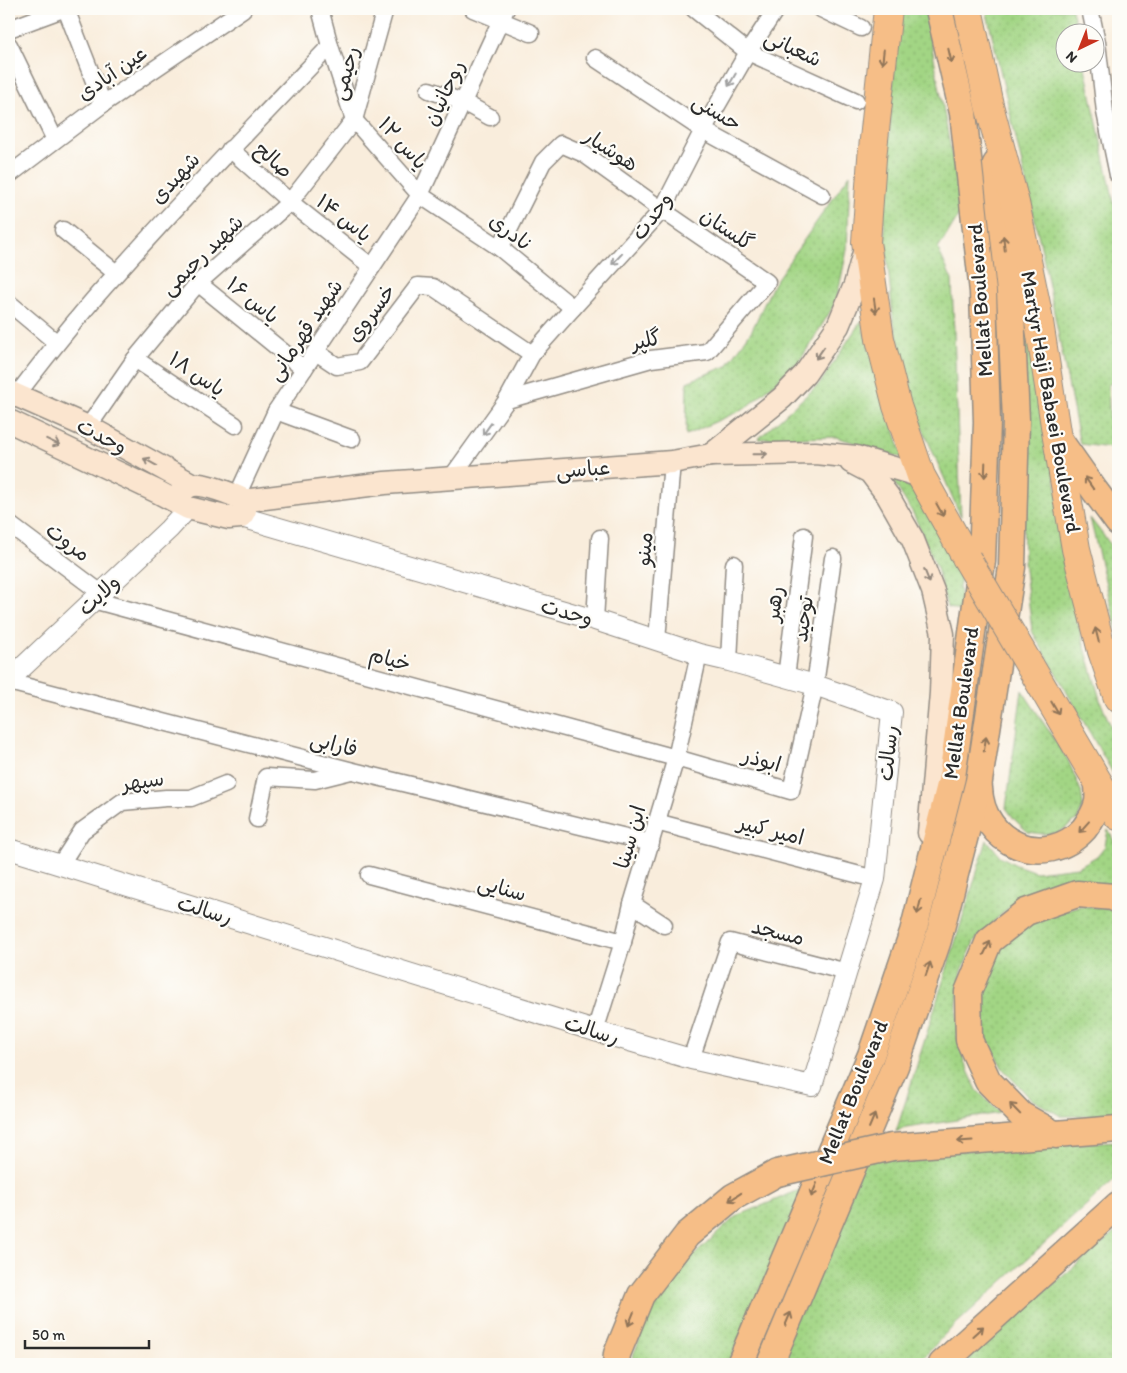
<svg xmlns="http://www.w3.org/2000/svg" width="1127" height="1373" font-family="Itim,'Playpen Sans Arabic',sans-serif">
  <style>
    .grass { fill: url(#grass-dots); stroke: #668058 }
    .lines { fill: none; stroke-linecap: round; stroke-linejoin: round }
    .minor-casing { stroke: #928c84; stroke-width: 19 }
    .tertiary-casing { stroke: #928c84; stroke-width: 22 }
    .secondary-casing { stroke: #928c84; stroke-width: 25 }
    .primary-casing { stroke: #928c84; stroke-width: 29 }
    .trunk-casing { stroke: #928c84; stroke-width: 30 }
    .minor { stroke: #fff; stroke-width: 16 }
    .tertiary { stroke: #fff; stroke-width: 20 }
    .secondary { stroke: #fbe5cf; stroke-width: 22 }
    .primary { stroke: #f6be87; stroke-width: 26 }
    .trunk { stroke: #f6be87; stroke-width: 28 }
    .primary-bridge-casing { stroke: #928c84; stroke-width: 29; stroke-linecap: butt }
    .trunk-bridge-casing { stroke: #928c84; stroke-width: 30; stroke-linecap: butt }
    .primary-bridge { stroke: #f6be87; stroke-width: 26 }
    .trunk-bridge { stroke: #f6be87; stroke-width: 28 }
    .oneway { stroke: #907459 }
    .oneway2 { stroke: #a0a0a0 }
    .oneway3 { stroke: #93887d }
    .labels { text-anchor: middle; stroke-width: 4.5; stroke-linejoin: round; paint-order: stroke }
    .street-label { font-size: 21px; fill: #2b2b2b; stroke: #fdfcf7 }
  </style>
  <defs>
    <pattern id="grass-dots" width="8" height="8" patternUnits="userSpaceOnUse" patternTransform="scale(1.25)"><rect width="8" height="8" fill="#a2d584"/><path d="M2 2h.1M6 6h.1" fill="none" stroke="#8cb772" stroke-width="1.8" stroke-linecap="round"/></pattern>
  </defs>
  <rect width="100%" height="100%" fill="#fdfcf7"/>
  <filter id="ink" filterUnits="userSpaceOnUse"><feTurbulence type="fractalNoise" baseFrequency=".02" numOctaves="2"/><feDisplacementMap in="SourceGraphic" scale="10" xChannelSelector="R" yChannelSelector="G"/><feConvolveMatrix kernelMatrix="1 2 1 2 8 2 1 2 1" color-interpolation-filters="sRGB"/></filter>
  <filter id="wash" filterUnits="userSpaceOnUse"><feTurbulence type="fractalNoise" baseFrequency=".0096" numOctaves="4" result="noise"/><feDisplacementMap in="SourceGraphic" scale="20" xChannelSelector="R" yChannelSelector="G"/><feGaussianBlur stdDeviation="1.12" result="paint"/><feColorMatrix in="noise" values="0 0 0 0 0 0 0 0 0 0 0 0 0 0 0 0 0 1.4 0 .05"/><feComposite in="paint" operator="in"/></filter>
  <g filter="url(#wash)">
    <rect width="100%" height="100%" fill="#f9eddc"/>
    <g class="grass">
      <path d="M899,9h26l37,201 -24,39 14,31 9,237 -45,-104 -23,-94 -10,-107z"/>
      <path d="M986,9h86l5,23h-13v30l20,1 34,158v162l-10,1 3,64 -31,-4 -38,-193z"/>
      <path d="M850,174l-3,76 -11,52 -38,62 -54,45 -58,26 1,-53 40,-16 25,-36 22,-47z"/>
      <path d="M1017,232l60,388 24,83 17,40v39l-86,-151 -8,-70z"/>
      <path d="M861,321l42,137 -67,-21 -78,2 62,-56z"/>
      <path d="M891,478l29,13 42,79 -3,18 4,25 -16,-6 -10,-39 -24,-55z"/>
      <path d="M1090,518l28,36v79l-1,-3z"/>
      <path d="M1022,690l46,70 13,31 2,14 -5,14 -20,14 -16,1 -14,-2 -13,-12 -9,-12z"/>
      <path d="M1108,830l10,18v39l-42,-5 -28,7 -31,12 -24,21 -19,20 -12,29 -5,32v32l8,29 12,26 23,23 -99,16 -5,3 91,-292 13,16 16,9 20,7 42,-5 19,-11 8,-10z"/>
      <path d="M1078,906l30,2 10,5v203h-57l-30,-17 -28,-30 -18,-33 -4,-42 16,-45 31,-27z"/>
      <path d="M1118,1141v35l-173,158 -27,30h-146l87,-207z"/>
      <path d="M804,1188l-76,176h-96l2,-11 17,-41 38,-52 46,-43z"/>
      <path d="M1118,1230v134h-152l15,-19z"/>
    </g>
  </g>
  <g filter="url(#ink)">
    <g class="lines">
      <g class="minor-casing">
        <g id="minor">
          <path d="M66,9l37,95"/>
          <path d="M320,9l10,37 24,74 66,75 80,53 73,60"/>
          <path d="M473,9l58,24"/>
          <path d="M694,9l54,43 108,49"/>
          <path d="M821,9l40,19"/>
          <path d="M1090,9l7,33 8,70 13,63"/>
          <path d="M9,29l54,-20"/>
          <path d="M9,45l46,95"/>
          <path d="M595,58l108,72 119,65"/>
          <path d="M429,90l34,12 27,15"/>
          <path d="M230,149l60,53 82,65"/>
          <path d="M9,175l94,-71 140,-95"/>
          <path d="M63,230l53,43"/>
          <path d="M500,248l43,-86 18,-18 23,10 78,56 105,72 -60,70 -56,7 -144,41"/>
          <path d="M198,283l106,86"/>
          <path d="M9,303l48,40"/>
          <path d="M316,352l21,14 23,-4 58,-76 15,1 99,67"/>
          <path d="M135,359l100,66"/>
          <path d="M16,396c32,-42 65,-84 101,-123 69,-78 141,-152 213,-227"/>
          <path d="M276,411l76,28"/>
          <path d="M88,427l47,-68 63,-76 92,-81 64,-82 31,-111"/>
          <path d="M451,478l56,-78 25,-46 41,-46 89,-98 41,-80 45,-78 28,-43"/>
          <path d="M237,496l39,-85 144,-216 86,-186"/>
          <path d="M9,524l92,69"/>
          <path d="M93,600l583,158 115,33 24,-106 18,-127"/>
          <path d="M595,620l5,-82"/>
          <path d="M657,640l15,-178"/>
          <path d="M729,661l5,-97"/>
          <path d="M786,677l18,-141"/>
          <path d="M9,682l344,89 298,72"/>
          <path d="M257,819l9,-42 49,3 36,-9"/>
          <path d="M656,822l219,57"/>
          <path d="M60,865l22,-34 40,-29 44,-4h25l35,-14"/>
          <path d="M369,875l254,67"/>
          <path d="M632,904l32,21"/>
          <path d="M595,1031l28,-89 9,-38 44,-146 23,-104"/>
          <path d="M691,1059l39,-117 117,30"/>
        </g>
      </g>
      <g class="tertiary-casing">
        <g id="tertiary">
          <path d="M9,680l160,-151 19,-21"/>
          <path d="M9,849l586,182 96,28 121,27 63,-207 17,-167 -77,-27 -86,-24 -30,-7 -104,-34 -354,-103"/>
        </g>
      </g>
      <g class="secondary-casing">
        <g id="secondary">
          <path d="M9,392l79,35 105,58"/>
          <path d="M9,421l149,71 30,16 41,10 12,-1 4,-7 -3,-11c-10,-5 -38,-16 -49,-14 -7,2 -12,7 -16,12l1,5"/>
          <path d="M711,455l71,-57 23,-24 33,-48 17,-41 10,-36"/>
          <path d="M851,462l19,10 18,24 25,44 20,51 10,43 -2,59 -12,140"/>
          <path d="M242,501l143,-18 287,-21 39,-7 104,-2 41,4 65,19"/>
        </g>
      </g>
      <g class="primary-casing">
        <g id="primary">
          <path d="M1057,437l38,54 23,31"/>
          <path d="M979,788c2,56 66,83 105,41 6,-8 12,-18 14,-27 1,-7 0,-13 0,-20"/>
          <path d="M1056,1135l-35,-20 -33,-34 -19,-41 -1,-48 21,-51 37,-29 51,-18 37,3 4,3"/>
          <path d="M892,1147l226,-18"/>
          <path d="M616,1364l1,-10 24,-59 46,-60 46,-38 44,-24"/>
          <path d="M740,1364l131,-309 42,-123 39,-155 30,-216 5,-139 -4,-130 -20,-179 -24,-104"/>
          <path d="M770,1364l125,-298 43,-126 41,-159 33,-214 4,-147 -6,-129 -14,-127"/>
          <path d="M942,1364l176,-159"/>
        </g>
      </g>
      <g class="trunk-casing">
        <g id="trunk">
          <path d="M888,9l-16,149 -6,84 14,97 17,67 24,70 46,83"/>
          <path d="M968,9l21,96 26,98 22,106 19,123 20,117 26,102 16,47"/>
          <path d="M1030,666l88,150"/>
        </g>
      </g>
      <use href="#minor" class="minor"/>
      <use href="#tertiary" class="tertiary"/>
      <use href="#secondary" class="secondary"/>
      <use href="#primary" class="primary"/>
      <use href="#trunk" class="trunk"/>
      <g class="primary-bridge-casing">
        <path id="primary-bridge" d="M777,1173l115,-26"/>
      </g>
      <g class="trunk-bridge-casing">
        <path id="trunk-bridge" d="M967,559l63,107"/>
      </g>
      <use href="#primary-bridge" class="primary-bridge"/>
      <use href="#trunk-bridge" class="trunk-bridge"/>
    </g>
    <defs><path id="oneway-shaft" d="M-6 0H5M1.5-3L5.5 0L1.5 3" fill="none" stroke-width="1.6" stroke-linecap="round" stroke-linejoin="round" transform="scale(1.25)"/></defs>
    <g class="oneway">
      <use href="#oneway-shaft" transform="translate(950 56) rotate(77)"/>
      <use href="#oneway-shaft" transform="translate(883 57) rotate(96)"/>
      <use href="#oneway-shaft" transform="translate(1004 243) rotate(-96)"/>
      <use href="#oneway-shaft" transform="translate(875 306) rotate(82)"/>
      <use href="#oneway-shaft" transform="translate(985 470) rotate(92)"/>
      <use href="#oneway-shaft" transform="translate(1089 483) rotate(-125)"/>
      <use href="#oneway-shaft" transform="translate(940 510) rotate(61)"/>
      <use href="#oneway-shaft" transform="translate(1097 635) rotate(-104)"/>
      <use href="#oneway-shaft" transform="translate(1055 708) rotate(60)"/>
      <use href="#oneway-shaft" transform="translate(985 744) rotate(-81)"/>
      <use href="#oneway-shaft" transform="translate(1084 827) rotate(132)"/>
      <use href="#oneway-shaft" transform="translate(919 907) rotate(104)"/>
      <use href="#oneway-shaft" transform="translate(987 948) rotate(-64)"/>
      <use href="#oneway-shaft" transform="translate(928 969) rotate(-71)"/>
      <use href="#oneway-shaft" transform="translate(1015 1109) rotate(-134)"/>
      <use href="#oneway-shaft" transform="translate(872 1121) rotate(-67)"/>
      <use href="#oneway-shaft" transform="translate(965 1141) rotate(176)"/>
      <use href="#oneway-shaft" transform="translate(814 1190) rotate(113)"/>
      <use href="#oneway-shaft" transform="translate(735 1197) rotate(146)"/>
      <use href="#oneway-shaft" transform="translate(631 1319) rotate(112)"/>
      <use href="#oneway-shaft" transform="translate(788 1319) rotate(-67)"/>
      <use href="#oneway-shaft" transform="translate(978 1331) rotate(-42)"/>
    </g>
    <g class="oneway2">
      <use href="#oneway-shaft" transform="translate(732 80) rotate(120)"/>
      <use href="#oneway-shaft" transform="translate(617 259) rotate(133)"/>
      <use href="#oneway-shaft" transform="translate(487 429) rotate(126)"/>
    </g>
    <g class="oneway3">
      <use href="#oneway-shaft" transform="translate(820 353) rotate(125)"/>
      <use href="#oneway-shaft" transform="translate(53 442) rotate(25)"/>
      <use href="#oneway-shaft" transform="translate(760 454) rotate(-1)"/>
      <use href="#oneway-shaft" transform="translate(150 462) rotate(-151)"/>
      <use href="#oneway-shaft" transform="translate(927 576) rotate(68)"/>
    </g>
  </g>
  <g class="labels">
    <g class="street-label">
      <text transform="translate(793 48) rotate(25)" y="7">شعبانی</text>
      <text transform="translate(112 73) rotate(-35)" y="7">عین آبادی</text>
      <text transform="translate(345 73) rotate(-74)" y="7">رحیمی</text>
      <text transform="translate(444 93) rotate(-65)" y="7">روحانیان</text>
      <text transform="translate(717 112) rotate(31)" y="7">حسنی</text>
      <text transform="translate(403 143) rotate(48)" y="7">یاس ۱۲</text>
      <text transform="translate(611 150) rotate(33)" y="7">هوشیار</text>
      <text transform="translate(274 160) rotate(41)" y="7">صالح</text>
      <text transform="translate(175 178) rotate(-47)" y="7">شهیدی</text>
      <text transform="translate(652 216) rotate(-53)" y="7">وحدت</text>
      <text transform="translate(344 218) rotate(38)" y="7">یاس ۱۴</text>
      <text transform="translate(727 229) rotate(34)" y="7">گلستان</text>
      <text transform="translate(511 232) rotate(37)" y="7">نادری</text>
      <text transform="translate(202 255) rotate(-44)" y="7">شهید رحیمی</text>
      <text transform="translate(253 300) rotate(39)" y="7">یاس ۱۶</text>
      <text transform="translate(980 300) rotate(-94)" y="7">Mellat Boulevard</text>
      <text transform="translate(371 313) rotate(-53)" y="7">خسروی</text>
      <text transform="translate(305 330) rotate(-56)" y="7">شهید قهرمانی</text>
      <text transform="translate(646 340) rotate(-12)" y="7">گلپر</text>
      <text transform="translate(197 374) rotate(34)" y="7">یاس ۱۸</text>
      <text transform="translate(1051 402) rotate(80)" y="7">Martyr Haji Babaei Boulevard</text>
      <text transform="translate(102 436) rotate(28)" y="7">وحدت</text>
      <text transform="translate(583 469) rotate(-4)" y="7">عباسی</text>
      <text transform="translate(68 542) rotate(37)" y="7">مروت</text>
      <text transform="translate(644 549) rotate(-85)" y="7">مینو</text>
      <text transform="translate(99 595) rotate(-43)" y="7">ولایت</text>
      <text transform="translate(774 604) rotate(-83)" y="7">رهبر</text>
      <text transform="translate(567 612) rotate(16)" y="7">وحدت</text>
      <text transform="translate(803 619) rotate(-82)" y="7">توحید</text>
      <text transform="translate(390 659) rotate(15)" y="7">خیام</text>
      <text transform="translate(961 703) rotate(-82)" y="7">Mellat Boulevard</text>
      <text transform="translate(334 744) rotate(14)" y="7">فارابی</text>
      <text transform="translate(888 753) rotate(-84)" y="7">رسالت</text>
      <text transform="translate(762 760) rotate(16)" y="7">ابوذر</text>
      <text transform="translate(143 781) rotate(-8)" y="7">سپهر</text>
      <text transform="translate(771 830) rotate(14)" y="7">امیر کبیر</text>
      <text transform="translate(630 837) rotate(-74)" y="7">ابن سینا</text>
      <text transform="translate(502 888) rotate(15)" y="7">سنایی</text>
      <text transform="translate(205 910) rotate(17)" y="7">رسالت</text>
      <text transform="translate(778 932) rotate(14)" y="7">مسجد</text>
      <text transform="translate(592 1030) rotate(17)" y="7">رسالت</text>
      <text transform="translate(853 1092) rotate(-68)" y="7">Mellat Boulevard</text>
    </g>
  </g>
  <rect width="1127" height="1373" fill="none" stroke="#fdfcf7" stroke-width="30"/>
  <g transform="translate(1080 48) rotate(223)"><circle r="24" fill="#fdfcf7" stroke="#a9a8a5"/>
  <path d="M0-4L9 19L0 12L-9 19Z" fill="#c8321e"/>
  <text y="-8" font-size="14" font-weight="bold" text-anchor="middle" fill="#2b2b2b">N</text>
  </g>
  <path d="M25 1340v8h124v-8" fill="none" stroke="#2b2b2b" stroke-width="2.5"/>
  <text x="32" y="1340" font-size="15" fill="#2b2b2b" stroke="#fdfcf7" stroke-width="4" paint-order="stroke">50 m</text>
</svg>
